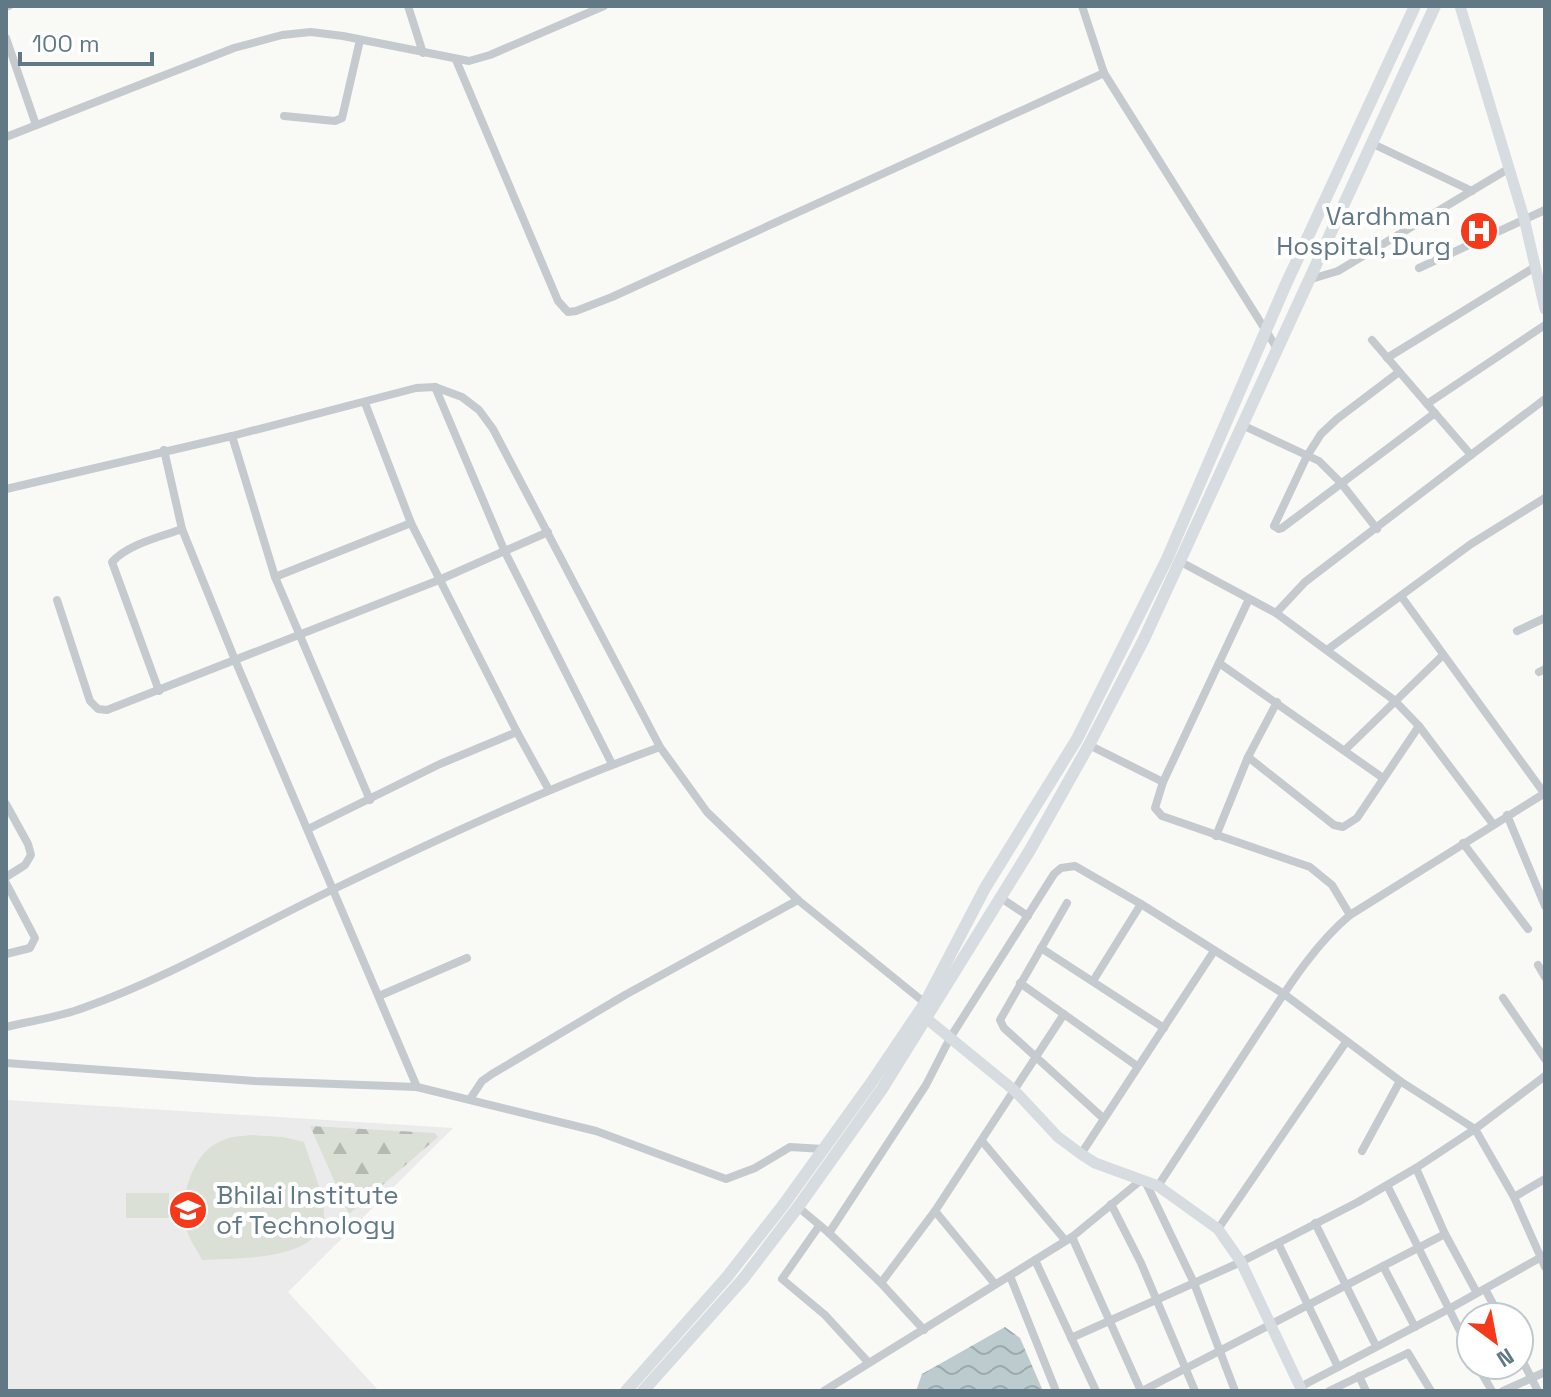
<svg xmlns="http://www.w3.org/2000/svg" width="1551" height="1397" font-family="'Space Grotesk',sans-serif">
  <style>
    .built { fill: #eaebea }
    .forest { fill: url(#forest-firs) }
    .green { fill: #dae0d5 }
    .water { fill: url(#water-waves) }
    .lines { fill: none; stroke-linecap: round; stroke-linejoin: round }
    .street { stroke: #c4cacd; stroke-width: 8 }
    .secondary { stroke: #d6dcdf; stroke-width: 11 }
    .primary { stroke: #d6dcdf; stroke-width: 12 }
    .labels { text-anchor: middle; stroke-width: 8; stroke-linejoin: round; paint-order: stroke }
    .poi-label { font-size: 26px; fill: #617985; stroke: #fff; text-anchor: end }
  </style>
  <defs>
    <pattern id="forest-firs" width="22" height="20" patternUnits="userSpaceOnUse" patternTransform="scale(2)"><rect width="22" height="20" fill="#dae0d5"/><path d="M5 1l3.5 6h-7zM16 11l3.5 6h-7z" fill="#b4bab2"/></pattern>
    <pattern id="water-waves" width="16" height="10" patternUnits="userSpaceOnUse" patternTransform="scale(2)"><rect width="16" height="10" fill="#bccbce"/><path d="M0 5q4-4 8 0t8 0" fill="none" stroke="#9caaad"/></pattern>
  </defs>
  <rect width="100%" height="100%" fill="#f9f9f6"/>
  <path class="built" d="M6,1100l447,28 -165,164 91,99h-373z"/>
  <path class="forest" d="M310,1126l125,7 3,4 -89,77z"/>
  <g class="green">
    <path d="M252,1135l31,2 21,5c6,20 20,52 20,72 -1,48 -89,44 -122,46 -4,-9 -12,-19 -15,-29 -8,-33 4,-81 39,-92 8,-3 18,-3 26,-4z"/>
    <rect x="126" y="1193" width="43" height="25"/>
  </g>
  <path class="water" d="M1005,1327l15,11 23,53h-127l6,-17z"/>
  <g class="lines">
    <g class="street">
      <path d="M408,6l15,47"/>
      <path d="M1082,6l22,67 174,277"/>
      <path d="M6,7l3,-1"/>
      <path d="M6,38l30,87"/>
      <path d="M456,60l102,241 10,11 8,-1 36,-14 492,-224"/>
      <path d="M284,116l51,5 7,-3 18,-78"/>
      <path d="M6,137l228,-89 48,-13 29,-3 32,4 126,25 21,-6 114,-49"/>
      <path d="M1371,143l101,48"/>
      <path d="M1419,268l126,-58"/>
      <path d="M1308,280l30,-9 170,-102"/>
      <path d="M1372,340l99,115 74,-56"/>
      <path d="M1387,358l148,-91"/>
      <path d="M1399,372l-62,47 -16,15 -14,22 -33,70 5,3 3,-1 153,-115"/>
      <path d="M435,387l70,165 107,212"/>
      <path d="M365,403l46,120 106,209 32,58"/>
      <path d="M1427,404l118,-79"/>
      <path d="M1242,425l77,36 22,22 36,46"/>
      <path d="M232,436l43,141 95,223"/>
      <path d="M164,450l18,79 53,131 182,427"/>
      <path d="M6,489l226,-53 184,-48 19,-1 27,10 17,13 14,19 167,318 47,65 91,88 127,103"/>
      <path d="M1179,561l97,52 118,87 25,26 74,98"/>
      <path d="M275,577l136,-54"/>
      <path d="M1401,596l143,197"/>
      <path d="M1249,599l-86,183 -8,26 7,8 148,51 22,18 18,30"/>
      <path d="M57,600l33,101 8,8 9,1 332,-130 109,-48"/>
      <path d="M1276,613l29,-31 166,-127"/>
      <path d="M1517,631l28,-13"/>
      <path d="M1327,650l144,-106 74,-46"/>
      <path d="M1219,663l164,115"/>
      <path d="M1539,672l6,-3"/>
      <path d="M159,691l-47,-129c16,-18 48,-25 70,-33"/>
      <path d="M1089,745l74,37"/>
      <path d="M1345,750l98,-95"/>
      <path d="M1248,757l86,68 9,2 14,-9 62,-92"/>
      <path d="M6,804l22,40 3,11 -6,10 -19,12"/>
      <path d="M1507,815l38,91"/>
      <path d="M308,829l132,-65 77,-32"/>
      <path d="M1216,836l32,-79 29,-55"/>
      <path d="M1463,843l65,86"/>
      <path d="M6,883l29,55 -5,10 -24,6"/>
      <path d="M1001,898l27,18"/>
      <path d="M1067,903l-67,117 4,8 99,90"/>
      <path d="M1041,948l123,80"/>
      <path d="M1538,965l7,12"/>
      <path d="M1093,981l48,-77"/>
      <path d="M1020,983l117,83"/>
      <path d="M379,996l88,-38"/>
      <path d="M1503,998l42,61"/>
      <path d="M6,1027c25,-6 53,-10 77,-19 88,-31 169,-80 253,-120 106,-51 214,-101 324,-141"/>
      <path d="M6,1063l249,18 162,6 179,44 130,48 29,-11 35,-21 33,2"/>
      <path d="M470,1099l12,-18 10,-7 133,-79 173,-95"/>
      <path d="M982,1141l83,99"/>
      <path d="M1362,1151l38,-70"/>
      <path d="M1081,1154l133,-203"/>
      <path d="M1416,1168l29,66 32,59"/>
      <path d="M1146,1183l48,100 41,108"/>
      <path d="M1387,1185l84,168"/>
      <path d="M1158,1186c33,-50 65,-100 98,-150 28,-42 55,-88 94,-121l195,-122"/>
      <path d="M1514,1197l31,-18"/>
      <path d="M1111,1204l30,59 54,128"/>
      <path d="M798,1207l31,26 97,-148 24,-47 104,-164 7,-6 14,-2 66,38 143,90 116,87 75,48 39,68 31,70"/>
      <path d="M935,1211l60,73"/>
      <path d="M1315,1223l61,123"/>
      <path d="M819,1226l-37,53 43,36 43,47"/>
      <path d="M1218,1229l128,-187"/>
      <path d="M829,1233l52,50 43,47"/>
      <path d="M1072,1237l69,154"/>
      <path d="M1278,1243l60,124"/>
      <path d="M1035,1260l61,131"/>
      <path d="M1383,1266l32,61"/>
      <path d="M1010,1276l46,115"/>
      <path d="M881,1283l54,-72 129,-197"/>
      <path d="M1485,1289l15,28"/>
      <path d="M1071,1338l170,-76 117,-60 58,-34 59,-39 70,-53"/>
      <path d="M1519,1354l19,37"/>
      <path d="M1477,1365l15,26"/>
      <path d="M1359,1376l7,15"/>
      <path d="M1300,1387l147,-77 98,-55"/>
      <path d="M824,1391l248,-154 68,-56"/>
      <path d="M1142,1391l303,-157"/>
      <path d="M1329,1391l79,-38 23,38"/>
      <path d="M1503,1391l42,-19"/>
    </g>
    <g class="secondary">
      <path d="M1460,6l64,212 21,91"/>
      <path d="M926,1012l1,7 88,72 43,46 23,17 14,9 63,23 60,43 23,33 61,129"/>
    </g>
    <g class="primary">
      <path d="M626,1391l101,-114 57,-73 87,-121 54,-80 60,-115 92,-149 90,-180 119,-275 129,-278"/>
      <path d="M643,1391l100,-112 55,-72 84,-118 148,-239 59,-105 55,-106 291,-633"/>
    </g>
  </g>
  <defs>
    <g id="hospital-disc" transform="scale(2)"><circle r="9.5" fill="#f5391a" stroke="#fff"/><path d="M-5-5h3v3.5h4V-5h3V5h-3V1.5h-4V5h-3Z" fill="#fff"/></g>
    <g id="university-disc" transform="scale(2)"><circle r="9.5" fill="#f5391a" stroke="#fff"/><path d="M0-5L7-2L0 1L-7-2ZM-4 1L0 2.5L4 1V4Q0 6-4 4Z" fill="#fff"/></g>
  </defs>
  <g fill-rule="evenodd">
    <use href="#hospital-disc" x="1479" y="231"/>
    <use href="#university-disc" x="188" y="1210"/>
  </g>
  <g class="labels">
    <g class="poi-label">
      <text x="1451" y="225">Vardhman<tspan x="1451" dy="30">Hospital, Durg</tspan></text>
      <text x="216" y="1204" text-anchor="start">Bhilai Institute<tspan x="216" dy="30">of Technology</tspan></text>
    </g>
  </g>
  <rect width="1551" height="1397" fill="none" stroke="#617985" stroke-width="16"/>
  <g transform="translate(1495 1341) rotate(148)"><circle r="38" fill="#ffffff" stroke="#c0c9ce" stroke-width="2"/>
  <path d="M0-6L14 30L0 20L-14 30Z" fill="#f5391a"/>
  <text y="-12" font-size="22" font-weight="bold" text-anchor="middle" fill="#617985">N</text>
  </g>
  <path d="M20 52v12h132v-12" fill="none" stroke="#617985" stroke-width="4"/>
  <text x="32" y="52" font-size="24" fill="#617985" stroke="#ffffff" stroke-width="6" paint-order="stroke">100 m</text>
</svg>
